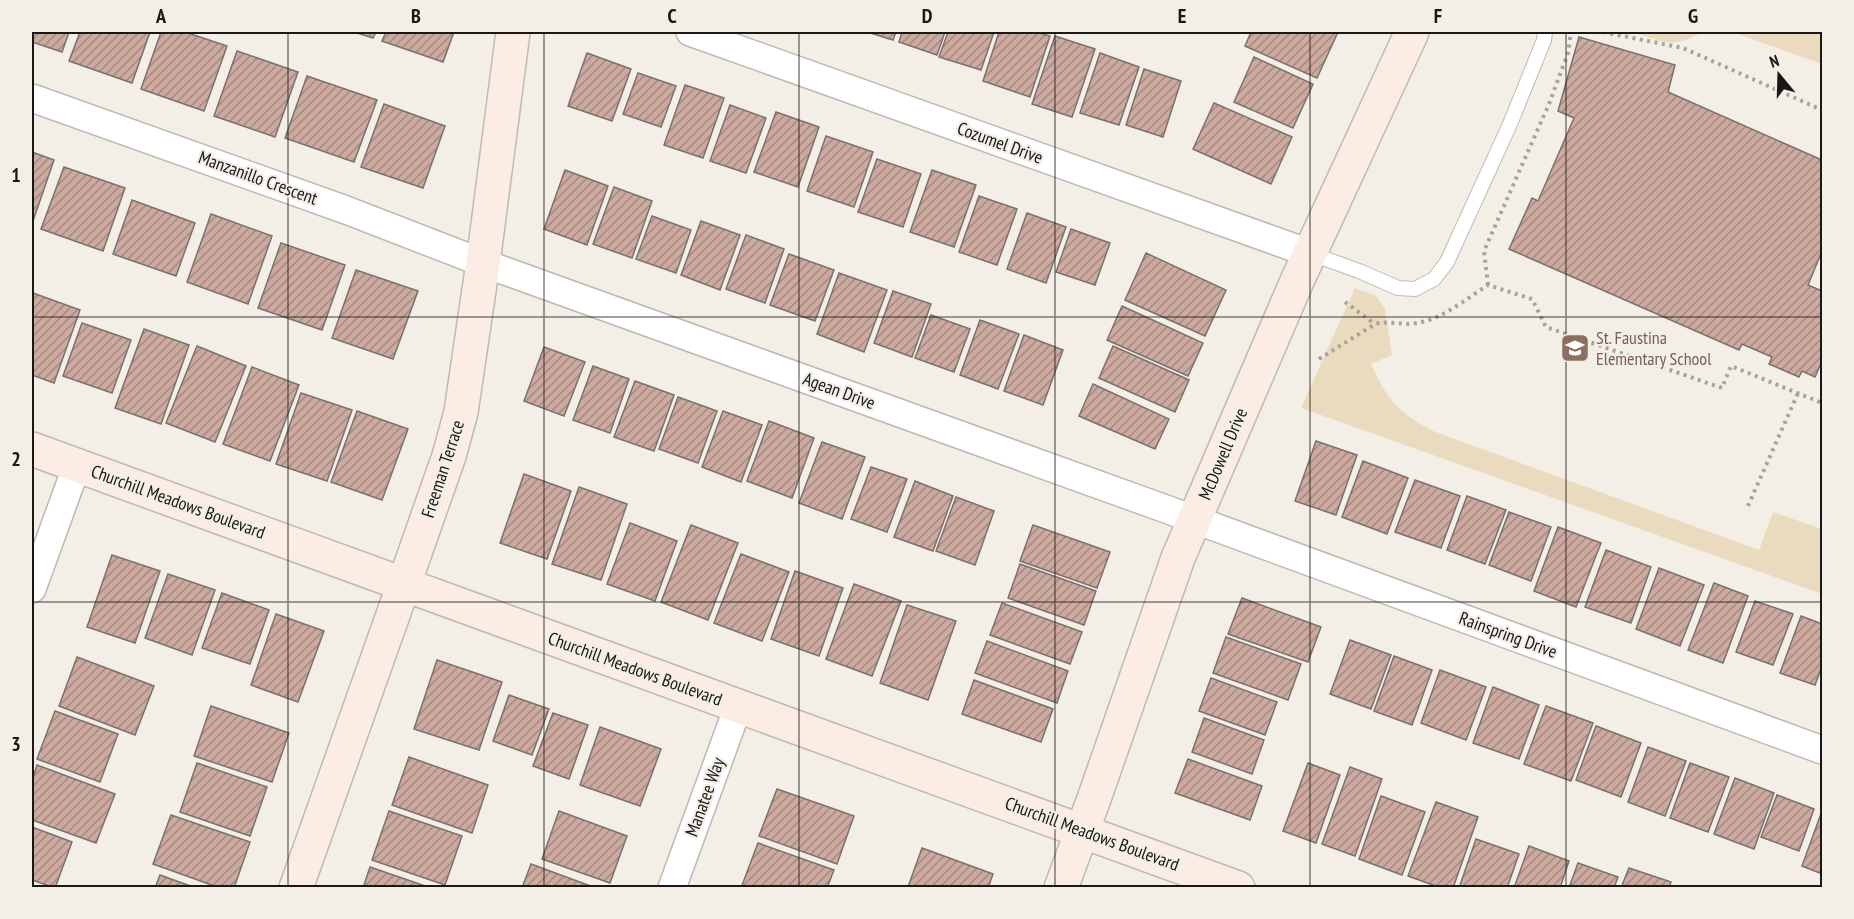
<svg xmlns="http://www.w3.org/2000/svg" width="1854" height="919" font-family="'PT Sans Narrow',sans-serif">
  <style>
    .green { fill: #ebdbbe }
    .building { fill: url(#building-hatch); stroke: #7a716e; stroke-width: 1.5 }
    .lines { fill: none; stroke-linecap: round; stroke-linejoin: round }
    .lane-casing { stroke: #beb9b2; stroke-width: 16 }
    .street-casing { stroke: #beb9b2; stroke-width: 30 }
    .secondary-casing { stroke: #beb9b2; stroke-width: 36 }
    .path { stroke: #a6a39d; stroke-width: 4; stroke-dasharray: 3 4.5; stroke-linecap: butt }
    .lane { stroke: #fff; stroke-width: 14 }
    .street { stroke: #fff; stroke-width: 27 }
    .secondary { stroke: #fcede4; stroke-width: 33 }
    .grid { fill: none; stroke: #191815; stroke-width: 1.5; stroke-opacity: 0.55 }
    .labels { text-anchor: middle; stroke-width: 4.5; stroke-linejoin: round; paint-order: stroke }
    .street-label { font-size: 18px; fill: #191815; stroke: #f3efe7 }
    .education-label { font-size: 18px; fill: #785e54; stroke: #f3efe7; text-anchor: start }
    .neatline { fill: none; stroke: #191815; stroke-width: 2 }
    .grid-label { font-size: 20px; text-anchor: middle; font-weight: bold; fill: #191815 }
  </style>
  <defs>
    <pattern id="building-hatch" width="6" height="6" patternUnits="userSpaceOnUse" patternTransform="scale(1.5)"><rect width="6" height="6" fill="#ccaa9f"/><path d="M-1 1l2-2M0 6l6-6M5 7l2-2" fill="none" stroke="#a58980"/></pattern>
  </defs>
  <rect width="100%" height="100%" fill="#f3efe7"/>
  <g class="green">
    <path d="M1632,32h70c-28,18 -41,9 -70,0z"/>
    <path d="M1732,32h90v32z"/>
    <path d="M1355,288l21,8 9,12 7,47 -21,9c16,36 28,49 62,67l326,119 14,-38 49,17v65l-521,-186z"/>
  </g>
  <g class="building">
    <path d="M32,32h37l-7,20 -30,-10z"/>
    <path d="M80,32h70l-18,51 -63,-22z"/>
    <path d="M161,32h24l42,14 -23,65 -63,-22z"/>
    <path d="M354,32h22l-3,6z"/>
    <path d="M386,32h68l-11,30 -61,-21z"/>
    <path d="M867,32h29l-3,8z"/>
    <path d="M902,32h43l-8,23 -38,-13z"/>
    <path d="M948,32h46l-13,38 -42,-13z"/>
    <path d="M999,32h37l14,4 -20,61 -47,-16z"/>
    <path d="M1251,32h87l-21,46 -72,-32z"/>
    <path d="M1055,36l40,13 -23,68 -40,-13z"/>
    <path d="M1579,37l96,28 -7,27 154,68v91l-14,34 14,6v70l-7,16 -13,-6 -3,6 -30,-13 3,-7 -30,-13 -3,6 -230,-101 23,-51 6,3 36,-83 -16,-7z"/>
    <path d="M237,51l61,21 -23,65 -61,-21z"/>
    <path d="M587,53l44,16 -19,52 -44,-15z"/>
    <path d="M1100,53l39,14 -20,58 -39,-12z"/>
    <path d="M1254,57l59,27 -20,44 -59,-26z"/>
    <path d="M1144,69l37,12 -18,56 -37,-12z"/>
    <path d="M638,73l38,13 -15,41 -38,-13z"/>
    <path d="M307,76l70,24 -23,62 -69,-24z"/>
    <path d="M685,85l39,13 -21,60 -39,-13z"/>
    <path d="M1214,103l78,34 -21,47 -78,-35z"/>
    <path d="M384,104l61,22 -22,62 -62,-21z"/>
    <path d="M730,105l36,13 -20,55 -36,-12z"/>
    <path d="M776,112l43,15 -21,60 -44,-15z"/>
    <path d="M826,136l47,16 -19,55 -47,-16z"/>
    <path d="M32,152l22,8 -22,64z"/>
    <path d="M877,159l44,15 -18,53 -45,-15z"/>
    <path d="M64,167l61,21 -22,63 -62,-22z"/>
    <path d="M565,170l43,16 -21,59 -43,-16z"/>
    <path d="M932,170l44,15 -22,62 -44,-15z"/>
    <path d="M614,187l38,14 -20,57 -39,-14z"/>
    <path d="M979,196l38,13 -20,56 -38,-13z"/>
    <path d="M132,200l63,23 -19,53 -63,-22z"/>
    <path d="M1027,213l39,14 -20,56 -39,-14z"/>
    <path d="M211,214l61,22 -24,68 -61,-22z"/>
    <path d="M652,216l39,14 -15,43 -40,-14z"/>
    <path d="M701,221l39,14 -20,55 -39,-15z"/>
    <path d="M1071,229l39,14 -15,42 -39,-13z"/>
    <path d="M746,235l38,14 -19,54 -39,-14z"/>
    <path d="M281,243l64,22 -23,65 -64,-22z"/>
    <path d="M1146,253l80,37 -21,46 -80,-36z"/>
    <path d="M789,254l45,16 -19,51 -45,-16z"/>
    <path d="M356,270l62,21 -25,68 -61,-21z"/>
    <path d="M839,273l48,17 -23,62 -47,-18z"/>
    <path d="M893,291l38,13 -19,53 -38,-14z"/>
    <path d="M33,293l47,17 -26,73 -22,-8z"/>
    <path d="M1122,306l81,37 -15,33 -81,-36z"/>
    <path d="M931,315l39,14 -16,43 -39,-14z"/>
    <path d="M980,320l39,14 -21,55 -38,-14z"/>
    <path d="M82,323l49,17 -19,53 -49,-17z"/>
    <path d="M144,329l45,16 -28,79 -46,-16z"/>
    <path d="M1024,335l39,15 -20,55 -39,-14z"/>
    <path d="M197,346l49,20 -31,76 -49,-19z"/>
    <path d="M1113,346l76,34 -14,32 -76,-34z"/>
    <path d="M544,347l41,15 -21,54 -40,-15z"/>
    <path d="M593,366l36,13 -19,54 -37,-13z"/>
    <path d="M252,367l47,18 -29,76 -47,-17z"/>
    <path d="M635,381l39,14 -20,56 -40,-14z"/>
    <path d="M1093,384l76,35 -14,30 -76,-33z"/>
    <path d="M301,393l51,17 -25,71 -51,-17z"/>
    <path d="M678,397l39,14 -19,52 -39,-14z"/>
    <path d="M357,411l51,18 -26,71 -51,-18z"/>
    <path d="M723,411l39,14 -21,57 -39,-15z"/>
    <path d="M769,421l45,17 -22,60 -45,-17z"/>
    <path d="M1316,441l41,14 -21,60 -41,-14z"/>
    <path d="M822,442l43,15 -23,62 -43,-16z"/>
    <path d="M1363,461l45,17 -21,56 -45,-17z"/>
    <path d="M871,467l36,12 -20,53 -36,-13z"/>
    <path d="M524,474l47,17 -24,68 -47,-16z"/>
    <path d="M1415,480l45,16 -19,52 -46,-16z"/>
    <path d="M915,481l38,15 -20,55 -39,-14z"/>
    <path d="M579,487l48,17 -26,76 -49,-16z"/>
    <path d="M1467,496l39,14 -21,54 -38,-14z"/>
    <path d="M956,497l38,14 -19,54 -39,-14z"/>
    <path d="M1509,512l42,15 -20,54 -42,-16z"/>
    <path d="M630,523l47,18 -22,60 -48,-17z"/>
    <path d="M691,525l47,18 -30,77 -47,-18z"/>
    <path d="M1033,525l77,27 -13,36 -77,-27z"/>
    <path d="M1558,527l43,16 -25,64 -42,-16z"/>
    <path d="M1606,550l45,17 -20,56 -46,-16z"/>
    <path d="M741,554l48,18 -27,69 -48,-18z"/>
    <path d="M112,555l48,16 -25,72 -48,-16z"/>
    <path d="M1020,564l76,27 -12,34 -76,-27z"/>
    <path d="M1659,568l45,17 -24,61 -44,-17z"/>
    <path d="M795,571l48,17 -24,68 -48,-17z"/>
    <path d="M168,574l47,16 -23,65 -47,-17z"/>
    <path d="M1714,583l34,13 -25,67 -35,-13z"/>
    <path d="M854,584l47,17 -29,75 -46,-17z"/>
    <path d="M222,593l47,17 -19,54 -48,-16z"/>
    <path d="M1242,598l79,29 -13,35 -80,-28z"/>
    <path d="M1755,601l38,13 -20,51 -37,-13z"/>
    <path d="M1002,603l80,29 -12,32 -80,-29z"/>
    <path d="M907,605l49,16 -28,79 -48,-17z"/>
    <path d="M276,614l48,17 -26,71 -47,-17z"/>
    <path d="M1801,616l21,8v42l-7,19 -35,-12z"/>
    <path d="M1226,637l75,27 -13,36 -75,-27z"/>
    <path d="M1350,640l41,15 -20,54 -41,-15z"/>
    <path d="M987,641l81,30 -11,32 -82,-30z"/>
    <path d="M1394,656l38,14 -20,55 -38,-14z"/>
    <path d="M77,657l77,29 -19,49 -76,-29z"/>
    <path d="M437,660l65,22 -23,68 -65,-21z"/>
    <path d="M1440,670l46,17 -20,53 -45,-17z"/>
    <path d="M1211,678l66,24 -12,33 -66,-24z"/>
    <path d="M974,680l79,29 -12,33 -79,-28z"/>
    <path d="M1493,687l46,18 -20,54 -46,-16z"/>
    <path d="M509,695l40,14 -17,46 -39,-14z"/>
    <path d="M211,706l78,27 -17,49 -78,-26z"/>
    <path d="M1546,706l47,17 -22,58 -47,-17z"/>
    <path d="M55,711l63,23 -18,48 -63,-23z"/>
    <path d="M553,713l35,12 -19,54 -36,-13z"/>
    <path d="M1204,718l60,22 -12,34 -60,-22z"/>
    <path d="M1596,726l45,17 -20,54 -45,-17z"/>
    <path d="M600,727l61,22 -21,57 -60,-21z"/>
    <path d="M1648,747l38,14 -21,55 -37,-14z"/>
    <path d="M409,757l79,28 -16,48 -80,-28z"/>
    <path d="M1188,759l74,27 -12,34 -75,-27z"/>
    <path d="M197,763l70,24 -17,49 -70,-24z"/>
    <path d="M1308,763l32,12 -24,68 -33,-12z"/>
    <path d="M1690,763l39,14 -21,55 -38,-14z"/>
    <path d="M37,765l78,29 -19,49 -64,-23v-39z"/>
    <path d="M1350,767l32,12 -27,77 -33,-12z"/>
    <path d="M1735,778l39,15 -20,56 -40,-15z"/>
    <path d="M777,789l77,27 -17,48 -78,-28z"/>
    <path d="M1777,795l37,14 -15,42 -38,-14z"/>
    <path d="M1381,796l44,16 -23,63 -43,-16z"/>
    <path d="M1436,802l42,15 -25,71h-12l-33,-12z"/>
    <path d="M389,811l73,25 -17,49 -73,-25z"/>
    <path d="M559,811l68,25 -17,47 -68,-24z"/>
    <path d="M1822,811v63l-20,-8z"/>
    <path d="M171,815l79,27 -16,46h-14l-67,-24z"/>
    <path d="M32,827l40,15 -17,46 -23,-8z"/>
    <path d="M1476,839l43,15 -12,34h-48z"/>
    <path d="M758,843l76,27 -7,18h-86z"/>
    <path d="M1529,846l40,15 -9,27h-46z"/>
    <path d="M922,848l71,26 -5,14 -80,-1z"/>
    <path d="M1578,863l40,14 -4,11h-45z"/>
    <path d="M531,864l65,24h-74z"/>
    <path d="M370,867l61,21h-68z"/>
    <path d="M1629,868l42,14 -2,6h-48z"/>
    <path d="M160,875l36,13h-41z"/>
  </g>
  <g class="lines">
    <g class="lane-casing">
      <path id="lane" d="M1309,253l50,18 39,17 17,1 19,-10 13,-17 63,-138 34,-84 1,-8"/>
    </g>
    <g class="street-casing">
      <g id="street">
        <path d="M690,32l619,221"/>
        <path d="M32,98l314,112 137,53 680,245 659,242"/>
        <path d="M32,589l45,-124"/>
        <path d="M672,888l66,-181"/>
      </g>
    </g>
    <g class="secondary-casing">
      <g id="secondary">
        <path d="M32,449l1206,439"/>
        <path d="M296,888l108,-304 45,-128 12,-44 22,-149 30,-231"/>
        <path d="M1061,888l34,-92 83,-238 119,-277 115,-249"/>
      </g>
    </g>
    <g class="path">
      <path d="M1603,32l80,16 139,62"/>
      <path d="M1488,285l-4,-34 65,-147 19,-51 3,-21"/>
      <path d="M1345,302l30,22"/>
      <path d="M1319,359l56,-35c15,-4 28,2 42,-1 26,-4 50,-25 71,-38l44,14 14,28 176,61 9,-22 91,37"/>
      <path d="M1748,506l50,-113"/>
    </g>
    <use href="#lane" class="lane"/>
    <use href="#street" class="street"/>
    <use href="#secondary" class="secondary"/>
  </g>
  <path class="grid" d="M288,32v856M544,32v856M799,32v856M1055,32v856M1310,32v856M1566,32v856M32,317h1790M32,602h1790"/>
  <defs>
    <g id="school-square" transform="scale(1.5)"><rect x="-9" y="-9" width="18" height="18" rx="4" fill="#8d6e63" stroke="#f3efe7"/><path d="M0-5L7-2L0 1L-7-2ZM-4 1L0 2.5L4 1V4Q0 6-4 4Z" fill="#fff"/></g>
  </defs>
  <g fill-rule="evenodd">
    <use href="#school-square" x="1575" y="348"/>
  </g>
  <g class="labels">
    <g class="street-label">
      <text transform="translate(1000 143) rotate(20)" y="6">Cozumel Drive</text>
      <text transform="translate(258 178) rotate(20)" y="6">Manzanillo Crescent</text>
      <text transform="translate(839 391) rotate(20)" y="6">Agean Drive</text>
      <text transform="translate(1223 454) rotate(-67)" y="6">McDowell Drive</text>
      <text transform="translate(443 469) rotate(-72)" y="6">Freeman Terrace</text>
      <text transform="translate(178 502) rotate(20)" y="6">Churchill Meadows Boulevard</text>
      <text transform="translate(1508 635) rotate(20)" y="6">Rainspring Drive</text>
      <text transform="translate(635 669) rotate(20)" y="6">Churchill Meadows Boulevard</text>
      <text transform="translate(705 797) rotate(-70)" y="6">Manatee Way</text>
      <text transform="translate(1092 834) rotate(20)" y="6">Churchill Meadows Boulevard</text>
    </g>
    <g class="education-label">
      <text x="1596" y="344">St. Faustina<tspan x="1596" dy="21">Elementary School</tspan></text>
    </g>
  </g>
  <rect width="1854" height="919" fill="none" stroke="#f3efe7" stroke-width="66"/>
  <g transform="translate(1779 75) rotate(341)" stroke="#f3efe7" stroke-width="4.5" paint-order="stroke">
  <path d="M0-4.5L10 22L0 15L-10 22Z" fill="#191815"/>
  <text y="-9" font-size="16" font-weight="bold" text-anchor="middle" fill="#191815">N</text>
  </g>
  <rect x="33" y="33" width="1788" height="853" class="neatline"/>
  <g class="grid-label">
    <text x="161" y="23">A</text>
    <text x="416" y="23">B</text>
    <text x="672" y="23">C</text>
    <text x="927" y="23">D</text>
    <text x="1182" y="23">E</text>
    <text x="1438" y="23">F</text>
    <text x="1693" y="23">G</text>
    <text x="16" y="182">1</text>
    <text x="16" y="466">2</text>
    <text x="16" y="751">3</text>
  </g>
</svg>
